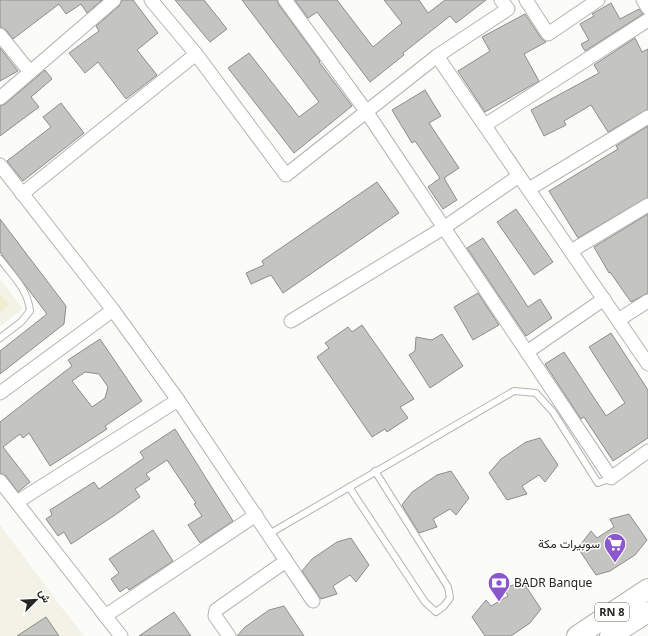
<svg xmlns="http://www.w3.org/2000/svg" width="648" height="636" font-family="'Noto Sans',Vazirmatn,sans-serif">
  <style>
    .built { fill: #f2f2e7 }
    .garden { fill: #eeedd0 }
    .building { fill: #c4c4c1; stroke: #8d8d8a; fill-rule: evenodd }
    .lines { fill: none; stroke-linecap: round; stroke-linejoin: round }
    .lane-casing { stroke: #b4b4b1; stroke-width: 8 }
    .street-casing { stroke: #b4b4b1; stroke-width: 15 }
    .primary-casing { stroke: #b4b4b1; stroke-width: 22 }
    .lane { stroke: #fff; stroke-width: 6 }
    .street { stroke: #fff; stroke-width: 13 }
    .primary { stroke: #fff; stroke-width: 20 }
    .labels { text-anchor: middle; stroke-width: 3; stroke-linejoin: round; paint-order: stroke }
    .shield { fill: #fffffe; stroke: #666665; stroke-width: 1 }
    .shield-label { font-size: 11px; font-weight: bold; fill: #252524 }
    .poi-label { font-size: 12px; fill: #252524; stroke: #fffffe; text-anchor: end }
  </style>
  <rect width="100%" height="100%" fill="#fbfbf8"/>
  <g class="built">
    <path d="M0,279l23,30 -23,17z"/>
    <path d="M0,525l59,79 25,32h-84z"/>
  </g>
  <path class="garden" d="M0,294l9,11 -9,7z"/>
  <g class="building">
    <path d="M0,0h102l-15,13 -6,-9 -15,10 -7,-10 -46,35 -7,-9 -6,-3z"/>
    <path d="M122,0h11l25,33 -21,17 20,25 -31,24 -28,-37 -13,11 -16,-20 30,-22 -3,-5 23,-20z"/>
    <path d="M175,0h29l23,29 -17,13z"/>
    <path d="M242,0h35l2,5 41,56 -1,1 33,44 -58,47 -66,-85 21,-15 50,64 20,-15z"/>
    <path d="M295,0h42l36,47 29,-24 -18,-23h35l9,13 17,-13h41l-30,23 -6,-7 -47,37 1,2 -34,27 -53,-70 -9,6z"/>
    <path d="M611,3l9,16 19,-10 4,5 -58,37 -4,-7 8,-4 -9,-16 14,-8 -2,-2z"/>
    <path d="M525,14l16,24 5,4 -22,12 15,27 -54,31 -27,-41 32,-20 -8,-14z"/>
    <path d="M635,38l7,14 6,-3v60l-40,23 -17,-27 -27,16 2,4 -22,11 -13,-26 68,-37 -5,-8z"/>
    <path d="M0,48l18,23 -18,10z"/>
    <path d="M45,70l7,9 -21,18 8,10 -39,29v-30l5,-2z"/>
    <path d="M425,90l16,26 -12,7 30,45 -15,10 13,22 -14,9 -15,-22 12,-9 -25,-37 -3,2 -20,-33z"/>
    <path d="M61,103l23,30 -61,48 -16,-20 44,-34 -8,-10z"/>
    <path d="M648,126v71l-70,41 -29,-47 69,-42 -2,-3z"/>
    <path d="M377,182l22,31 -116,80 -12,-18 -20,9 -5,-11 18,-8 -2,-4z"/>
    <path d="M516,209l37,53 -19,13 -37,-53z"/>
    <path d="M648,214v79l-17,9 -21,-30 -1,1 -15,-26z"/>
    <path d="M0,219l66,87 -2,18 -64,50v-23l47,-37 -47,-62z"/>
    <path d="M483,238l45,69 12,-8 12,19 -26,18 -59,-88z"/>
    <path d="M478,293l21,32 -26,15 -19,-33z"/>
    <path d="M362,325l52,74 -14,8 8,11 -21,14 -2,-3 -13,8 -55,-80 12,-9 -4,-5 23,-16 4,5z"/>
    <path d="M611,333l37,57v48l-35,23 -29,-44 -3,2 -36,-55 19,-12 42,64 19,-13 -36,-56z"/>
    <path d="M442,334l21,32 -33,22 -21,-33 6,-4 1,-14 16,3z"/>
    <path d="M100,339l42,62 -37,25 2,3 -57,37 -21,-33 -6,5 -3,-4 -17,13 27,35 -12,10 -12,-16 -6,-3v-51l72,-56 -4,-6zM85,372l14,2 9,13 -3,11 -13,9 -20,-26z"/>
    <path d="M175,429l58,92 -33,22 -12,-18 14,-9 -8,-12 2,-1 -29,-43 -21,14 4,5 -15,10 5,8 -25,18 -44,29 -7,-12 -6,4 -12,-17 6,-4 -2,-5 44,-28 5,7 45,-31 -4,-6z"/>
    <path d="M540,438l18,27 -13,17 -6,-7 -17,11 5,8 -20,6 -18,-27 12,-14 25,-17z"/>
    <path d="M451,471l18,27 -13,17 -6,-6 -17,10 4,8 -18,6 -17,-28 10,-13 25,-17z"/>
    <path d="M629,514l18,26 -12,15 -25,16 -14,4 -18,-27 13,-17 6,7 17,-11 -4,-8z"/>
    <path d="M153,530l20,31 -44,29 -2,-3 -7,5 -9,-13 8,-6 -10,-14z"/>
    <path d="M351,538l18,27 -13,17 -6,-7 -17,11 4,8 -16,5 -19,-28 10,-12 25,-17z"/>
    <path d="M523,582l18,27 -11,14 -19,13h-26l-13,-19 14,-17 5,6 17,-10 -4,-8z"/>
    <path d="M284,606l20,30h-67l8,-9 24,-17z"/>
    <path d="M174,612l17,24h-52z"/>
    <path d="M46,617l13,19h-42z"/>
  </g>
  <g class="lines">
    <g class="lane-casing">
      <g id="lane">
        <path d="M0,259c13,17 28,31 30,52l-9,11 -21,16"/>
        <path d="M349,487l76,115 11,10 8,-6 6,-8 -2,-11 -73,-116"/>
        <path d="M269,534l245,-143 22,2 17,19 45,71 13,-5"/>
      </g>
    </g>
    <g class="street-casing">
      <g id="street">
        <path d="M151,0l45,54 90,121 151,-119 71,-47 -7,-9"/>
        <path d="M285,0l81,111 245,367 37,-27"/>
        <path d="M526,0l22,34 50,-34"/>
        <path d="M643,0l5,8"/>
        <path d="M0,35l30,37"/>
        <path d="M437,56l211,308"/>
        <path d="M0,98l114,-98"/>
        <path d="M485,125l163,-105"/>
        <path d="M0,165l113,145 65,90 135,201"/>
        <path d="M529,189l119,-72"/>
        <path d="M22,194l174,-140"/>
        <path d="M571,251l77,-46"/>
        <path d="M618,320l30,-19"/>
        <path d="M291,321l154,-94 74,-51"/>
        <path d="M527,352l77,-53"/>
        <path d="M0,393l113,-83"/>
        <path d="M0,481l121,155"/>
        <path d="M17,502l161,-102"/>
        <path d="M105,616l151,-101"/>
        <path d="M229,636l-14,-20 1,-6 70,-49"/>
      </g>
    </g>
    <g class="primary-casing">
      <g id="primary">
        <path d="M577,636l71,-47"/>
        <path d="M610,636l38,-24"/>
      </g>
    </g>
    <use href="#lane" class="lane"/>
    <use href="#street" class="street"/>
    <use href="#primary" class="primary"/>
  </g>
  <defs>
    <g id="supermarket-pin" transform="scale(1.15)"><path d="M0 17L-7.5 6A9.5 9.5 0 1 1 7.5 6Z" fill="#8b56ce" stroke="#fffffe"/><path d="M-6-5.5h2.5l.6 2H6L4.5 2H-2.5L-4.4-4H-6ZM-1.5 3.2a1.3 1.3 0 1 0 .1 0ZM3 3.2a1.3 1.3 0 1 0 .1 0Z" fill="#fff"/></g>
    <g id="bank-pin" transform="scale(1.15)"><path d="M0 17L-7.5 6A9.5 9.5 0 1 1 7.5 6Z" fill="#8b56ce" stroke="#fffffe"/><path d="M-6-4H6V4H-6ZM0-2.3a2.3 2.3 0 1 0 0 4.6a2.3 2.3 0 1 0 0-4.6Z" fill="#fff"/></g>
  </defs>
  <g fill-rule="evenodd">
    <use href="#supermarket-pin" x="615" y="544"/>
    <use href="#bank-pin" x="499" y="583"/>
  </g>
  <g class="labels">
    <rect class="shield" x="595" y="603" width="34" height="18" rx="3"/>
    <g class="shield-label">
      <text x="612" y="616">RN 8</text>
    </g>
    <g class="poi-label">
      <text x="600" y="548">سوبيرات مكة</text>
      <text x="514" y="587" text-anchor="start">BADR Banque</text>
    </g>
  </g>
  <g transform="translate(36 600) rotate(66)" stroke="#fffffe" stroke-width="3" paint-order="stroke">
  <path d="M0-3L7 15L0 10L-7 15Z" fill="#252524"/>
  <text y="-6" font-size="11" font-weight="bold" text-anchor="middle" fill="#252524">ش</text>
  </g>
</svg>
